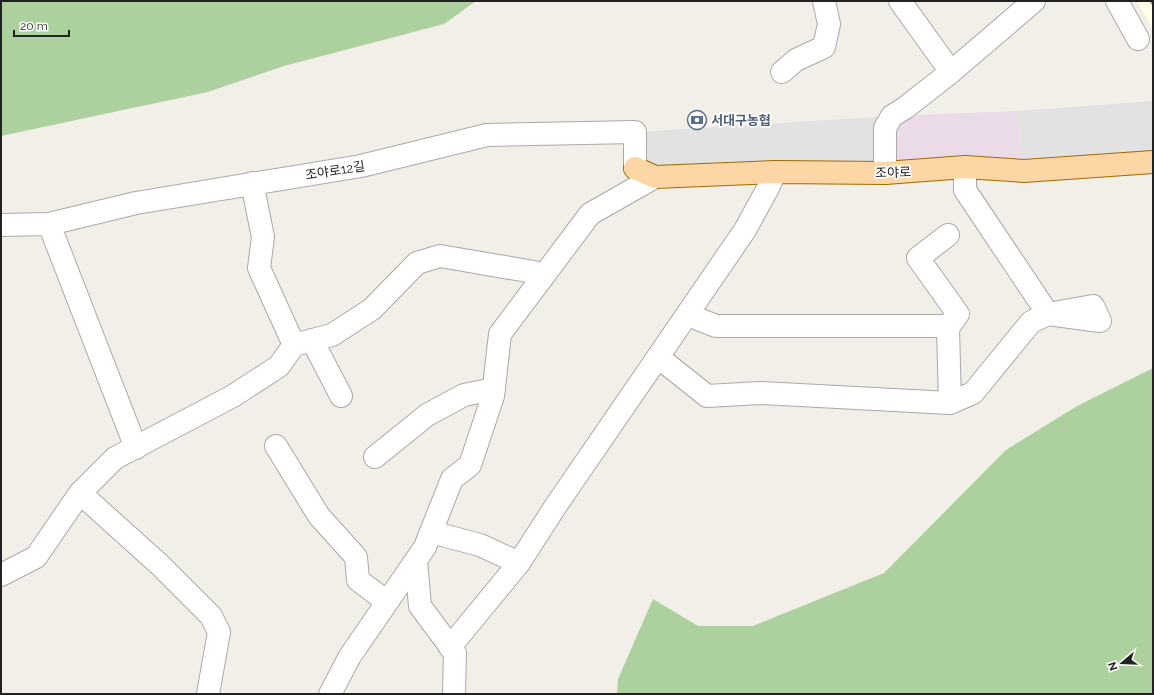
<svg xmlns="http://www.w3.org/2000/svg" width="1154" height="695" font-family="Raleway,'Noto Sans KR',sans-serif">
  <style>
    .industrial { fill: #ebdbe8 }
    .education { fill: #ffffe5 }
    .forest { fill: #add19e }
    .parking { fill: #e2e2e2 }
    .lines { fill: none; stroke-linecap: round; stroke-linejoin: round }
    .minor-casing { stroke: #a9a9a9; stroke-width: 24 }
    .major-casing { stroke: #a06b00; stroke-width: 24 }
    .minor { stroke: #fff; stroke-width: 22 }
    .major { stroke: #fcd6a4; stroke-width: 22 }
    .wall { fill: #aba49e }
    .labels { text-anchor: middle; stroke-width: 3.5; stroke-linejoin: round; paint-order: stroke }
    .service-label { font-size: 13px; font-weight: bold; fill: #4e5e75; stroke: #fff; text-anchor: start }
    .street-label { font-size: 13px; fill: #222; stroke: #fff }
  </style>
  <rect width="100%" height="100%" fill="#f2efe9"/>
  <path class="industrial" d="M1016,111l8,60 -139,2 7,-57z"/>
  <path class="education" d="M1137,1h16v28z"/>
  <g class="forest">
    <path d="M1,1h475l-32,23 -160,42 -76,26 -207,44z"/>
    <path d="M1153,368v326h-536l1,-15 35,-80 45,27h55l131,-53 122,-123 71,-44z"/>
  </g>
  <g class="parking">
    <path d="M1153,101v61l-129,9 -8,-60z"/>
    <path d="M892,116l-7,57 -250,-5v-36z"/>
  </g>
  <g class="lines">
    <g class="minor-casing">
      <g id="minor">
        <path d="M900,1l51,71"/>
        <path d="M1117,1l21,38"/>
        <path d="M782,72l14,-12 28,-13 5,-23 -5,-23"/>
        <path d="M885,173v-45l7,-12 13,-8 46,-36 83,-71"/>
        <path d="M252,183l11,54 -4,31 35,77"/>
        <path d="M49,224l87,224"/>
        <path d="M1,225l48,-1 87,-21 225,-37 126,-31 148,-3v36"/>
        <path d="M948,235l-30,23 40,56 -10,14 2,75 23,-10 58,-71 17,-8 52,7 -7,-15 -45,8 -83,-124v-23"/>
        <path d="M688,315l28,11h229l6,-3"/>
        <path d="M312,340l29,56"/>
        <path d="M658,357l49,39 53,-3 190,10"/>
        <path d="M276,446l43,70 37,41 2,23 29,22"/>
        <path d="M375,457l52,-42 37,-20 30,-6"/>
        <path d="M431,532l49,13 39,18 36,-56 190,-277 23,-42 7,-16"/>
        <path d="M416,561l4,45 35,47 -1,41"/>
        <path d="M1,575l35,-18 44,-64"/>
        <path d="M450,647l69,-84"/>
        <path d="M208,694l11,-62 -8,-16 -51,-51 -80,-72 35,-35 118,-62 46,-30 15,-21 38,-10 40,-26 45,-46 23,-7 105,18"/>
        <path d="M330,694l20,-38 75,-109 27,-68 18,-14 23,-69 7,-62 90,-120 65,-37"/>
      </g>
    </g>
    <g class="major-casing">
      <path id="major" d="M635,168l20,9 120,-5 110,1 80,-6 59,4 129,-9"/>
    </g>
    <use href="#minor" class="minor"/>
    <use href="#major" class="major"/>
  </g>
  <path class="wall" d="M1149,1h4v6z"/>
  <defs>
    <g id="bank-ring" transform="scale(1)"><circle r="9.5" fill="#fff" stroke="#5c6f8a" stroke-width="1.5"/><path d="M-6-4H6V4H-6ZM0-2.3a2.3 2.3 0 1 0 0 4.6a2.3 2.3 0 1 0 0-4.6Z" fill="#5c6f8a"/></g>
  </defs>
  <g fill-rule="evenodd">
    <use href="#bank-ring" x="697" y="120"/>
  </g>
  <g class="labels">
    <g class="service-label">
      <text x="711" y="125">서대구농협</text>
    </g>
    <g class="street-label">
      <text transform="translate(335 170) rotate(-9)" y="5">조야로12길</text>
      <text transform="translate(893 172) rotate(-2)" y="5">조야로</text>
    </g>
  </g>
  <rect width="1154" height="695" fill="none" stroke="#222222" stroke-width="4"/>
  <g transform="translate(1122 663) rotate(251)" stroke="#ffffff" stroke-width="3" paint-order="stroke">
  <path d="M0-3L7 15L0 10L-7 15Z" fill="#222222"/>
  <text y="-6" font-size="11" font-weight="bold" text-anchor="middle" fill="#222222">N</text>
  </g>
  <path d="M14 30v6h55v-6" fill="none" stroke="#222222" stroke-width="2"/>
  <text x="20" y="30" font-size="12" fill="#222222" stroke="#ffffff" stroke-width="3" paint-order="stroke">20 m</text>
</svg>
